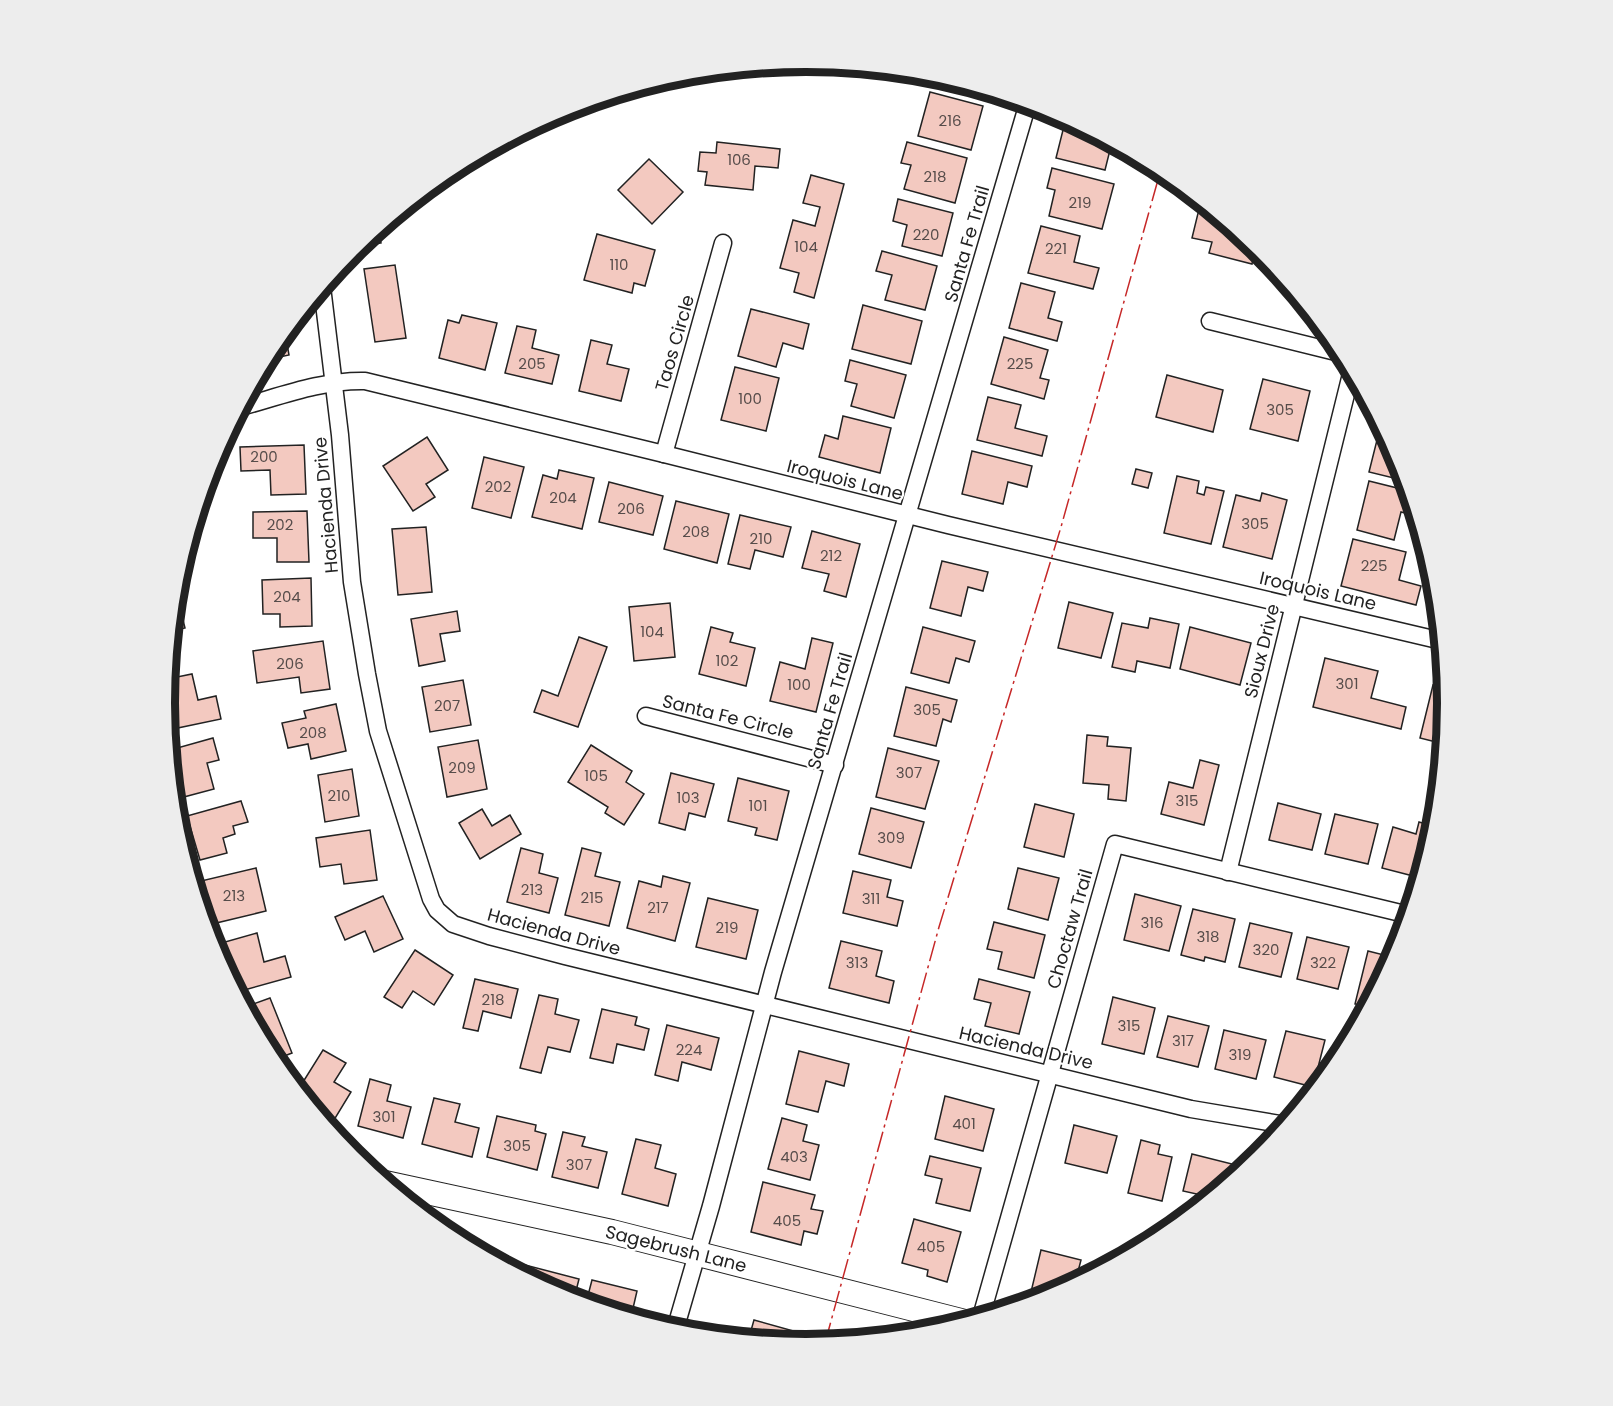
<svg xmlns="http://www.w3.org/2000/svg" width="1613" height="1406" font-family="Poppins,sans-serif">
  <style>
    .building { fill: #f3c9c0; stroke: #222; stroke-width: 1.5 }
    .lines { fill: none; stroke-linecap: round; stroke-linejoin: round }
    .street-casing { stroke: #222; stroke-width: 19 }
    .secondary-casing { stroke: #222; stroke-width: 26 }
    .street { stroke: #fff; stroke-width: 16 }
    .secondary { stroke: #fff; stroke-width: 24 }
    .power { stroke: #c62828; stroke-width: 1.5; stroke-dasharray: 21 4.5 3 4.5; stroke-linecap: butt }
    .labels { text-anchor: middle; stroke-width: 4.5; stroke-linejoin: round; paint-order: stroke }
    .number-label { font-size: 15px; fill: #564c4a }
    .street-label { font-size: 18px; fill: #222; stroke: #fff }
    .rim { fill: none; stroke: #222; stroke-width: 8 }
  </style>
  <rect width="100%" height="100%" fill="#fff"/>
  <g class="building">
    <path d="M939,76l48,15 -1,4 -48,-13z"/>
    <path d="M930,92l53,14 -12,44 -53,-14z"/>
    <path d="M1066,118l46,24 -7,28 -49,-12z"/>
    <path d="M717,142l63,7 -2,19 -23,-2 -2,24 -48,-5 2,-13 -9,-1 2,-19 16,1z"/>
    <path d="M907,142l60,16 -12,45 -51,-14 7,-24 -10,-2z"/>
    <path d="M649,159l34,33 -31,32 -34,-34z"/>
    <path d="M1052,168l62,16 -12,45 -53,-13 6,-26 -8,-2z"/>
    <path d="M811,175l33,9 -30,114 -20,-6 5,-19 -19,-5 13,-48 22,6 5,-19 -17,-4z"/>
    <path d="M898,199l55,14 -11,43 -40,-10 5,-21 -14,-4z"/>
    <path d="M1200,205l8,1 48,40 -4,18 -43,-11 3,-11 -20,-4z"/>
    <path d="M1041,226l39,10 -6,26 25,6 -6,21 -65,-16z"/>
    <path d="M378,229l3,14 -27,5z"/>
    <path d="M597,234l58,16 -10,36 -11,-3 -2,10 -48,-13z"/>
    <path d="M882,251l55,15 -12,44 -40,-10 7,-25 -16,-4z"/>
    <path d="M395,265l11,73 -31,4 -11,-73z"/>
    <path d="M1285,280l14,17 -17,-5z"/>
    <path d="M1021,283l34,9 -7,26 14,4 -5,19 -48,-13z"/>
    <path d="M863,305l59,16 -11,43 -59,-15z"/>
    <path d="M751,309l58,15 -6,25 -20,-6 -7,24 -38,-11z"/>
    <path d="M462,315l35,8 -12,47 -46,-12 9,-38 11,3z"/>
    <path d="M517,326l19,4 -4,18 27,7 -7,29 -47,-11z"/>
    <path d="M285,333l4,22 -23,5 7,-14z"/>
    <path d="M1004,337l44,13 -8,28 9,2 -5,19 -53,-15z"/>
    <path d="M591,340l21,5 -5,19 22,5 -8,32 -42,-10z"/>
    <path d="M850,360l56,15 -12,43 -43,-12 6,-22 -12,-3z"/>
    <path d="M735,367l44,11 -13,53 -45,-11z"/>
    <path d="M1167,375l56,15 -10,42 -57,-15z"/>
    <path d="M1263,379l47,12 -12,50 -48,-12z"/>
    <path d="M988,397l33,8 -6,23 32,8 -5,20 -65,-16z"/>
    <path d="M843,416l48,12 -11,45 -61,-16 6,-22 13,4z"/>
    <path d="M1381,424l18,34 7,23 -37,-9z"/>
    <path d="M427,437l21,33 -22,14 9,13 -22,14 -30,-45z"/>
    <path d="M304,445l2,49 -35,1 -1,-25 -29,1 -1,-24z"/>
    <path d="M972,451l60,15 -5,21 -19,-5 -5,22 -41,-10z"/>
    <path d="M484,457l40,10 -13,51 -39,-10z"/>
    <path d="M1136,469l16,4 -4,15 -16,-4z"/>
    <path d="M559,470l35,8 -12,51 -50,-12 11,-42 14,4z"/>
    <path d="M1177,476l22,5 -2,12 7,2 2,-8 18,4 -13,53 -47,-11z"/>
    <path d="M1369,481l40,10 8,25 -16,-4 -7,28 -37,-10z"/>
    <path d="M609,482l54,14 -10,39 -54,-13z"/>
    <path d="M1262,493l25,7 -15,59 -49,-12 13,-52 24,6z"/>
    <path d="M676,501l53,13 -12,49 -53,-14z"/>
    <path d="M307,511l2,51h-32v-24h-24v-26z"/>
    <path d="M740,515l51,12 -8,30 -28,-7 -5,19 -22,-5z"/>
    <path d="M426,527l6,65 -34,3 -6,-66z"/>
    <path d="M812,531l48,13 -14,53 -22,-6 5,-17 -27,-6z"/>
    <path d="M1353,539l53,13 -7,28 22,6 -5,19 -75,-19z"/>
    <path d="M942,561l46,11 -5,19 -15,-4 -7,29 -31,-8z"/>
    <path d="M311,578l1,48 -32,1v-13h-17l-1,-34z"/>
    <path d="M1069,602l44,11 -12,45 -43,-10z"/>
    <path d="M670,603l5,54 -41,4 -5,-54z"/>
    <path d="M180,608l5,20 -13,3 2,-22z"/>
    <path d="M457,611l3,20 -20,3 5,27 -26,5 -8,-47z"/>
    <path d="M1150,618l29,6 -9,44 -33,-7 -2,11 -23,-5 10,-44 26,5z"/>
    <path d="M711,627l22,6 -3,9 25,6 -9,38 -47,-12z"/>
    <path d="M923,627l52,14 -6,21 -13,-4 -7,25 -38,-10z"/>
    <path d="M1190,627l61,16 -11,42 -60,-16z"/>
    <path d="M172,634l6,24 -9,2z"/>
    <path d="M579,637l28,10 -29,80 -44,-15 8,-22 16,6z"/>
    <path d="M812,638l21,5 -17,69 -46,-11 10,-39 25,7z"/>
    <path d="M323,641l7,48 -29,4 -2,-16 -42,6 -4,-32z"/>
    <path d="M1325,658l53,13 -7,27 35,9 -5,22 -88,-22z"/>
    <path d="M192,674l6,26 18,-4 5,23 -53,11 -3,-27 2,-24z"/>
    <path d="M463,680l8,45 -41,7 -8,-45z"/>
    <path d="M1433,685l14,4 1,14 -4,41 -24,-6z"/>
    <path d="M906,687l51,13 -6,22 -8,-3 -7,27 -42,-10z"/>
    <path d="M336,704l10,47 -35,8 -3,-15 -20,4 -6,-25 24,-5 -2,-7z"/>
    <path d="M1087,735l21,2 -1,9 24,2 -5,53 -18,-2 1,-14 -26,-2z"/>
    <path d="M213,738l6,22 -12,3 7,26 -34,9 -9,-31 -1,-17z"/>
    <path d="M478,740l9,49 -40,8 -9,-50z"/>
    <path d="M591,745l41,26 -6,11 18,12 -20,31 -19,-12 3,-6 -40,-25z"/>
    <path d="M888,748l51,13 -14,48 -49,-12z"/>
    <path d="M1200,760l19,5 -15,60 -43,-11 8,-32 24,6z"/>
    <path d="M352,769l7,47 -34,6 -7,-47z"/>
    <path d="M671,773l43,11 -9,33 -16,-4 -4,17 -26,-7z"/>
    <path d="M738,778l51,13 -12,49 -22,-5 2,-7 -29,-7z"/>
    <path d="M241,801l7,21 -15,4 2,8 -12,4 4,15 -27,7 -13,-44z"/>
    <path d="M1278,803l43,11 -9,36 -43,-10z"/>
    <path d="M1035,804l39,10 -10,43 -40,-10z"/>
    <path d="M871,808l53,14 -13,46 -52,-14z"/>
    <path d="M482,809l10,17 18,-11 11,19 -41,25 -21,-36z"/>
    <path d="M1335,814l43,10 -10,40 -43,-10z"/>
    <path d="M1419,822l17,5 -15,51 -39,-10 11,-41 23,7z"/>
    <path d="M370,830l7,50 -33,4 -3,-20 -21,3 -4,-29z"/>
    <path d="M521,848l22,6 -4,19 19,5 -9,35 -42,-11z"/>
    <path d="M582,848l19,5 -6,23 25,6 -11,44 -44,-11z"/>
    <path d="M256,868l10,43 -54,13 -11,-43z"/>
    <path d="M1018,868l41,10 -11,42 -40,-11z"/>
    <path d="M853,871l38,9 -4,17 16,4 -6,25 -54,-13z"/>
    <path d="M663,876l27,7 -15,58 -48,-13 12,-47 22,6z"/>
    <path d="M1135,894l46,12 -12,45 -45,-11z"/>
    <path d="M383,896l20,43 -29,13 -9,-21 -20,9 -10,-23z"/>
    <path d="M708,898l50,12 -12,49 -50,-12z"/>
    <path d="M1193,909l42,10 -10,43 -20,-5 -1,4 -23,-6z"/>
    <path d="M994,922l51,13 -11,43 -36,-9 4,-17 -15,-3z"/>
    <path d="M1250,923l42,10 -11,44 -42,-10z"/>
    <path d="M257,933l7,29 21,-6 6,21 -54,15 -11,-22 -8,-26z"/>
    <path d="M1307,937l42,10 -11,42 -41,-10z"/>
    <path d="M841,941l41,10 -6,25 18,5 -5,22 -60,-15z"/>
    <path d="M415,950l38,25 -19,30 -21,-14 -11,17 -18,-11z"/>
    <path d="M1368,951l20,5 -2,9 4,1 -22,41 -13,-3z"/>
    <path d="M475,979l43,10 -7,29 -28,-7 -5,20 -15,-3z"/>
    <path d="M979,979l51,13 -11,42 -34,-8 6,-23 -17,-4z"/>
    <path d="M539,995l19,4 -3,15 24,6 -9,32 -22,-5 -7,26 -21,-5z"/>
    <path d="M1113,997l42,11 -11,46 -42,-10z"/>
    <path d="M270,998l22,55 -18,7 -29,-53z"/>
    <path d="M602,1009l35,8 -2,8 14,4 -5,21 -27,-6 -4,19 -23,-5z"/>
    <path d="M1168,1016l41,10 -11,41 -41,-10z"/>
    <path d="M667,1025l52,13 -8,32 -29,-8 -4,19 -23,-6z"/>
    <path d="M1224,1030l42,10 -10,39 -41,-10z"/>
    <path d="M1286,1031l39,9 -12,47 -39,-10z"/>
    <path d="M323,1050l23,13 -12,19 17,10 -17,28 -22,-13 -14,-17z"/>
    <path d="M799,1051l50,13 -5,22 -18,-5 -8,31 -32,-8z"/>
    <path d="M370,1079l21,6 -4,16 24,6 -8,31 -45,-12z"/>
    <path d="M945,1096l49,13 -11,42 -48,-12z"/>
    <path d="M434,1098l26,6 -5,18 24,6 -7,29 -50,-13z"/>
    <path d="M497,1116l39,9 -1,6 11,3 -9,36 -50,-13z"/>
    <path d="M782,1118l25,7 -4,16 16,4 -9,35 -42,-11z"/>
    <path d="M1074,1125l43,11 -10,37 -42,-10z"/>
    <path d="M563,1132l22,5 -3,9 25,6 -9,36 -46,-11z"/>
    <path d="M636,1139l25,6 -6,23 21,6 -8,32 -46,-12z"/>
    <path d="M1141,1140l19,5 -2,9 14,3 -10,44 -34,-8z"/>
    <path d="M1192,1154l44,11 -4,15 -22,17 -27,-6z"/>
    <path d="M930,1156l51,12 -11,43 -34,-8 6,-24 -17,-4z"/>
    <path d="M763,1182l52,13 -4,14 12,2 -6,23 -13,-3 -3,14 -50,-13z"/>
    <path d="M914,1219l47,13 -14,50 -20,-6 1,-6 -26,-7z"/>
    <path d="M1041,1250l40,10 -6,23 -26,14 -18,-5z"/>
    <path d="M525,1265l54,14 -5,20 -13,-3 -38,-21z"/>
    <path d="M592,1280l45,11 -6,26 -45,-14z"/>
    <path d="M754,1320l43,12 -4,11 -69,-7 2,-9 24,7z"/>
  </g>
  <g class="lines">
    <g class="street-casing">
      <g id="street">
        <path d="M322,287l18,148 12,147 15,92 11,57 53,168 6,11 16,14 36,12 76,20 626,153 95,16"/>
        <path d="M1210,321l134,33"/>
        <path d="M241,407c40,-11 81,-27 124,-26l299,73 284,71 494,116"/>
        <path d="M664,454l59,-211"/>
        <path d="M646,716l189,49"/>
        <path d="M1228,872l124,-502"/>
        <path d="M981,1317l134,-473 294,71"/>
        <path d="M675,1330l36,-124 62,-234 255,-869"/>
      </g>
    </g>
    <g class="secondary-casing">
      <path id="secondary" d="M385,1183l227,49 353,90"/>
    </g>
    <use href="#street" class="street"/>
    <use href="#secondary" class="secondary"/>
    <path class="power" d="M825,1343l114,-416 122,-400 100,-358"/>
  </g>
  <g class="labels">
    <g class="number-label">
      <text x="950" y="126">216</text>
      <text x="739" y="165">106</text>
      <text x="935" y="182">218</text>
      <text x="1080" y="208">219</text>
      <text x="926" y="240">220</text>
      <text x="806" y="252">104</text>
      <text x="1056" y="254">221</text>
      <text x="619" y="270">110</text>
      <text x="532" y="369">205</text>
      <text x="1020" y="369">225</text>
      <text x="750" y="404">100</text>
      <text x="1280" y="415">305</text>
      <text x="264" y="462">200</text>
      <text x="498" y="492">202</text>
      <text x="563" y="503">204</text>
      <text x="631" y="514">206</text>
      <text x="1255" y="529">305</text>
      <text x="280" y="530">202</text>
      <text x="696" y="537">208</text>
      <text x="761" y="544">210</text>
      <text x="831" y="561">212</text>
      <text x="1374" y="571">225</text>
      <text x="287" y="602">204</text>
      <text x="652" y="637">104</text>
      <text x="727" y="666">102</text>
      <text x="290" y="669">206</text>
      <text x="1347" y="689">301</text>
      <text x="799" y="690">100</text>
      <text x="447" y="711">207</text>
      <text x="927" y="715">305</text>
      <text x="313" y="738">208</text>
      <text x="462" y="773">209</text>
      <text x="909" y="778">307</text>
      <text x="596" y="781">105</text>
      <text x="339" y="801">210</text>
      <text x="688" y="803">103</text>
      <text x="1187" y="806">315</text>
      <text x="758" y="811">101</text>
      <text x="891" y="843">309</text>
      <text x="532" y="895">213</text>
      <text x="234" y="901">213</text>
      <text x="592" y="903">215</text>
      <text x="871" y="904">311</text>
      <text x="658" y="913">217</text>
      <text x="1152" y="928">316</text>
      <text x="727" y="933">219</text>
      <text x="1208" y="942">318</text>
      <text x="1266" y="955">320</text>
      <text x="857" y="968">313</text>
      <text x="1323" y="968">322</text>
      <text x="493" y="1005">218</text>
      <text x="1129" y="1031">315</text>
      <text x="1183" y="1046">317</text>
      <text x="689" y="1055">224</text>
      <text x="1240" y="1060">319</text>
      <text x="384" y="1122">301</text>
      <text x="964" y="1129">401</text>
      <text x="517" y="1151">305</text>
      <text x="794" y="1162">403</text>
      <text x="579" y="1170">307</text>
      <text x="787" y="1226">405</text>
      <text x="931" y="1252">405</text>
    </g>
    <g class="street-label">
      <text transform="translate(967 244) rotate(-74)" y="6">Santa Fe Trail</text>
      <text transform="translate(675 343) rotate(-74)" y="6">Taos Circle</text>
      <text transform="translate(845 480) rotate(14)" y="6">Iroquois Lane</text>
      <text transform="translate(326 505) rotate(-95)" y="6">Hacienda Drive</text>
      <text transform="translate(1318 591) rotate(13)" y="6">Iroquois Lane</text>
      <text transform="translate(1262 651) rotate(-76)" y="6">Sioux Drive</text>
      <text transform="translate(830 711) rotate(-74)" y="6">Santa Fe Trail</text>
      <text transform="translate(728 717) rotate(14)" y="6">Santa Fe Circle</text>
      <text transform="translate(1070 929) rotate(-74)" y="6">Choctaw Trail</text>
      <text transform="translate(554 932) rotate(15)" y="6">Hacienda Drive</text>
      <text transform="translate(1026 1048) rotate(13)" y="6">Hacienda Drive</text>
      <text transform="translate(676 1249) rotate(14)" y="6">Sagebrush Lane</text>
    </g>
  </g>
  <path d="M0 0H1613V1406H0ZM175 703a631 631 0 1 1 1262 0a631 631 0 1 1-1262 0Z" fill="#ededed" fill-rule="evenodd"/>
  <path class="rim" d="M175 703a631 631 0 1 1 1262 0a631 631 0 1 1-1262 0Z"/>
</svg>
